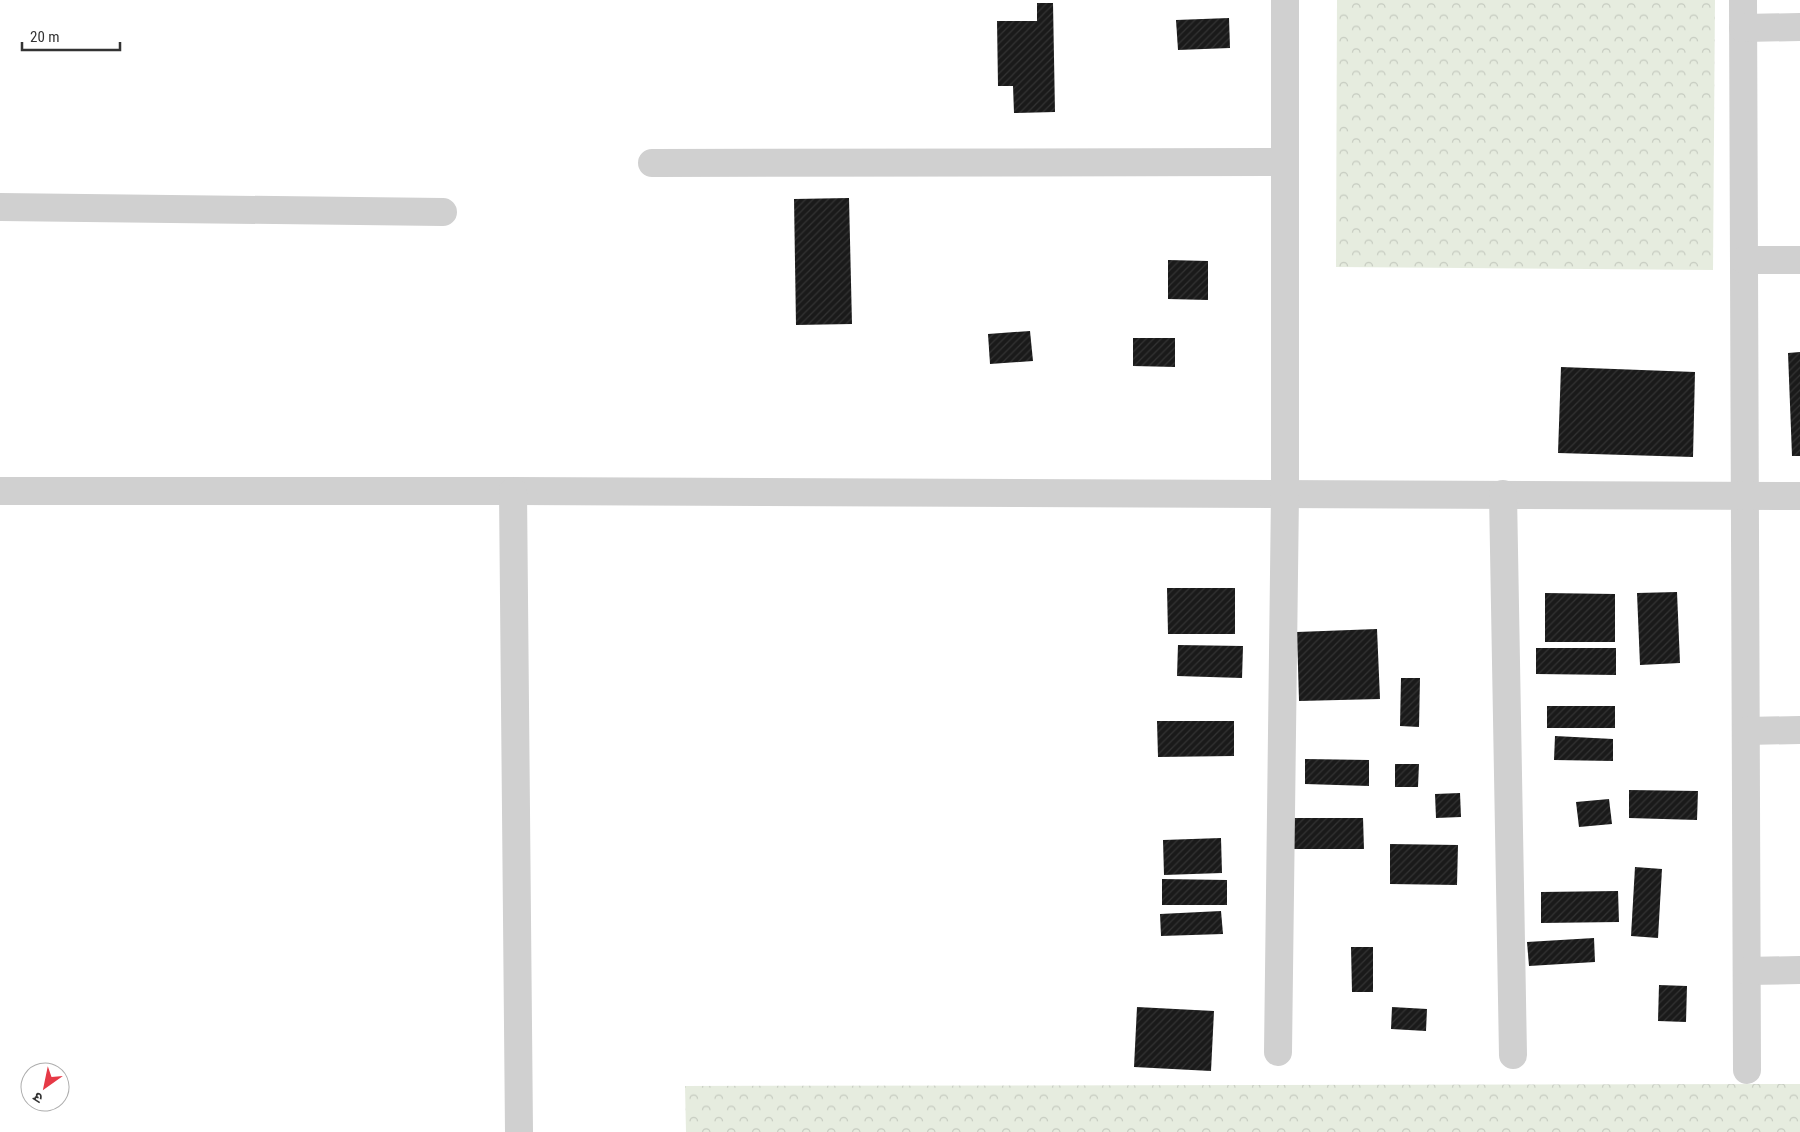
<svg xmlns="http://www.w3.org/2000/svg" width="1800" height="1132" font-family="'Roboto Condensed','Noto Sans Devanagari',sans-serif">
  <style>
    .park { fill: url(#park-crowns) }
    .building { fill: url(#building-hatch) }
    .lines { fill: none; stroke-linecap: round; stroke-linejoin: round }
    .street { stroke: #d0d0d0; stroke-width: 28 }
  </style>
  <defs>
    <pattern id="park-crowns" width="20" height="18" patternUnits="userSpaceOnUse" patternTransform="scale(1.25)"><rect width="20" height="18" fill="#e6ecdf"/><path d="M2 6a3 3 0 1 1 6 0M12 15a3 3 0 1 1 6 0" fill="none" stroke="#c6cbc0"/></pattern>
    <pattern id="building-hatch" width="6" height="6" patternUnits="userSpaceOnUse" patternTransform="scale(1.25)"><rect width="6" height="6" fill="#1a1a1a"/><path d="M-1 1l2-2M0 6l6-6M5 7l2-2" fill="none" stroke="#333"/></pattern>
  </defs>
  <rect width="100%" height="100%" fill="#fff"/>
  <g class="park">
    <path d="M1337,0h378l-2,270 -377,-3z"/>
    <path d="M1800,1084v48h-1114l-1,-46z"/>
  </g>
  <g class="building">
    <path d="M1037,3h16l2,109 -41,1 -1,-27h-15l-1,-65h40z"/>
    <path d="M1229,18l1,30 -52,2 -2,-30z"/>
    <path d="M849,198l3,126 -56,1 -2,-126z"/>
    <path d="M1168,260l40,1v39l-40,-1z"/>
    <path d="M1030,331l3,30 -43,3 -2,-30z"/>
    <path d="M1133,338h42v29l-42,-1z"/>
    <path d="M1800,352v104h-8l-4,-103z"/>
    <path d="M1561,367l134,5 -2,85 -135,-4z"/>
    <path d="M1167,588h68v46h-67z"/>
    <path d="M1677,592l3,71 -40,2 -3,-72z"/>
    <path d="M1545,593l70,1v48h-70z"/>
    <path d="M1377,629l3,70 -81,2 -2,-69z"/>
    <path d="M1178,645l65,1 -1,32 -65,-2z"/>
    <path d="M1536,648h80v27l-80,-1z"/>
    <path d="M1401,678h19l-1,49 -19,-1z"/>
    <rect x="1547" y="706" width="68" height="22"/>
    <path d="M1157,721h77v35l-76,1z"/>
    <path d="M1555,736l58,3v22l-59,-1z"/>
    <path d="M1305,759l64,1v26l-64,-2z"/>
    <path d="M1395,764h24l-1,23h-23z"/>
    <path d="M1629,790l69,1 -1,29 -68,-2z"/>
    <path d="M1460,793l1,24 -25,1 -1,-24z"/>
    <path d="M1609,799l3,25 -33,3 -3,-25z"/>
    <path d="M1293,818h70l1,31h-71z"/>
    <path d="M1221,838l1,35 -58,2 -1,-35z"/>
    <path d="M1390,844l68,1 -1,40 -67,-1z"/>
    <path d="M1635,867l27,2 -4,69 -27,-2z"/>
    <path d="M1162,879l65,1v25h-65z"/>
    <path d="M1618,891l1,31 -78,1v-31z"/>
    <path d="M1221,911l2,23 -62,2 -1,-22z"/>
    <path d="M1594,938l1,24 -66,4 -2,-24z"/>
    <path d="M1351,947h22v45h-21z"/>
    <path d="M1659,985l28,1 -1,36 -28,-1z"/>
    <path d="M1137,1007l77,4 -3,60 -77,-4z"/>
    <path d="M1392,1007l35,2 -1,22 -35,-2z"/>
  </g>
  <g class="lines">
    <g class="street">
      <path d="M1743,0l4,1070"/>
      <path d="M1743,28l57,-1"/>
      <path d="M652,163l633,-1"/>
      <path d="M0,207l443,5"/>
      <path d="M1744,260h56"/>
      <path d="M0,491h513l1287,5"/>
      <path d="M513,491l6,641"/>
      <path d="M1503,494l10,561"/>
      <path d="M1746,731l54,-1"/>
      <path d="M1747,971l53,-1"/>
      <path d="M1278,1052l7,-558v-494"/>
    </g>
  </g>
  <g transform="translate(45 1087) rotate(213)"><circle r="24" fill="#ffffff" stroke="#adadad"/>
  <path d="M0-4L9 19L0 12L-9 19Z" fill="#e63946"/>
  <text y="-8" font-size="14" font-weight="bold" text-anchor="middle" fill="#333333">उ</text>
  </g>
  <path d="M22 42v8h98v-8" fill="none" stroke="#333333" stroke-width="2.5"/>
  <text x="30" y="42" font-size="15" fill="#333333" stroke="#ffffff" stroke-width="4" paint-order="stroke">20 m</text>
</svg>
